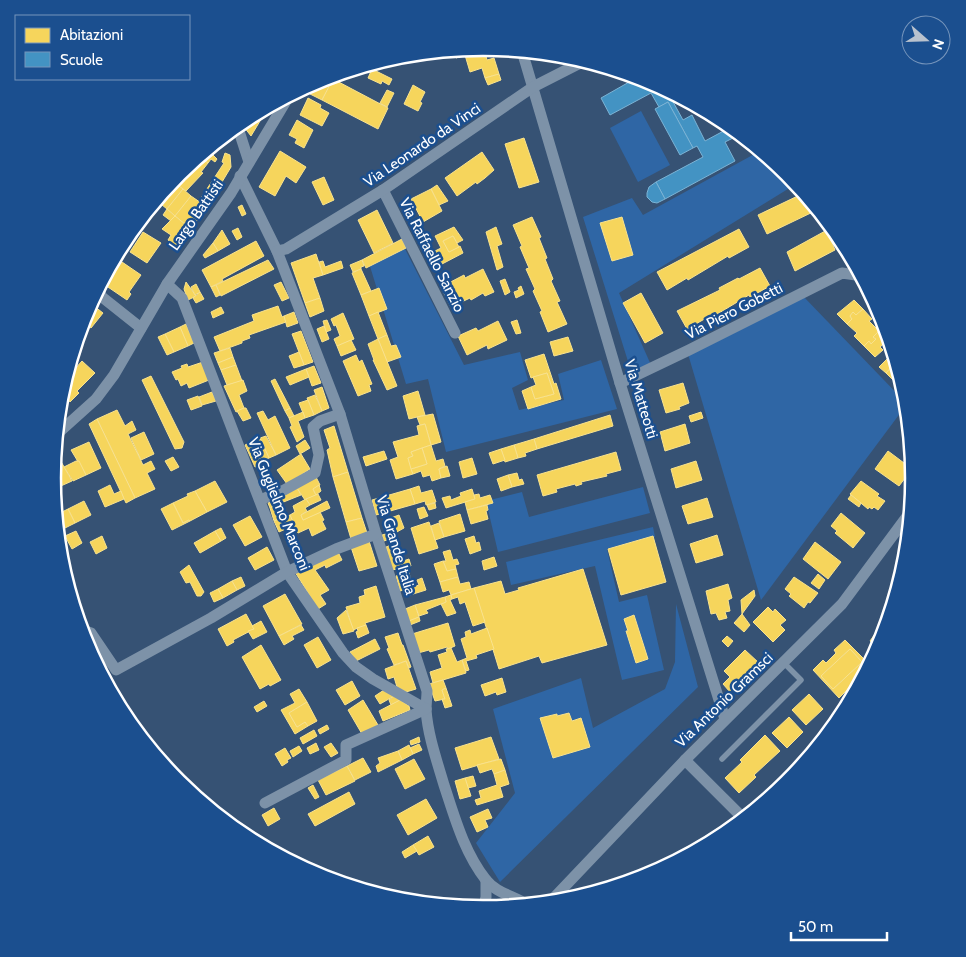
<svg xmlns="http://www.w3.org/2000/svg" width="966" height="957" font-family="Cabin,sans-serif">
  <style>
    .green { fill: #2f66a5 }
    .homes { fill: #f6d55c; stroke: #f9e28d; fill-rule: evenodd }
    .schools { fill: #4393c3; stroke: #7bb3d5 }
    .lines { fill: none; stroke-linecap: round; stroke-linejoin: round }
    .service { stroke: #7d92a8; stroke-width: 5.5 }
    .minor { stroke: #7d92a8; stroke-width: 11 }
    .labels { text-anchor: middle; stroke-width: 5; stroke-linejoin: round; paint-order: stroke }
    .street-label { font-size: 15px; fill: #fff; stroke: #1b4f8f }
    .rim { fill: none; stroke: #fff; stroke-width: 2.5 }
  </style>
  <rect width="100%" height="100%" fill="#365274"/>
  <g class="green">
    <path d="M641,111l29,54 -32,17 -28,-54z"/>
    <path d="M760,151l28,23 8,10 -177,109 32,72 -20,6 -48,-154 49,-19 11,17z"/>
    <path d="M403,245l61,120 56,-13 8,28 -16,8 7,22 45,-10 -6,-26 43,-14 16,49 -171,43 -18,-73 -22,5 -37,-121z"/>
    <path d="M802,295l105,109 -146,196 -73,-246z"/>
    <path d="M643,487l7,26 -152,39 -12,-51 36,-9 7,25z"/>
    <path d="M653,527l2,10 -48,12 12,53 28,-7 17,75 -42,10 -27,-114 -84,19 -5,-23z"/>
    <path d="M676,604l22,83 -198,195 -24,-39 39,-50 -22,-84 88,-31 12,50 72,-39 10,-27z"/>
    <path d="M674,857l5,3 -37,18 2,-8z"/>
  </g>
  <g class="homes">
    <path d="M485,48l-1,1 3,11 7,-2 5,16 -14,4 -3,-10 -12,4 -5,-17 -9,3 -2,-8z"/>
    <path d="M372,69l20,10 -3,6 -7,-4 -1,3 -13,-6z"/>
    <path d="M499,74l2,6 -13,5 -3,-7z"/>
    <path d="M329,77l4,2 -11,21 -12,-6 6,-13z"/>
    <path d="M333,79l55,29 -10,21 -56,-29z"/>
    <path d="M413,85l12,7 -5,10 2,1 -4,8 -14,-7z"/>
    <path d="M387,90l7,3 -7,14 -7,-4z"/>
    <path d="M308,98l13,7 -1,3 9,5 -7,13 -22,-11z"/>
    <path d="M269,106l-18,30 -10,-13z"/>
    <path d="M297,120l16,10 -9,18 -9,-5 2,-4 -8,-4z"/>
    <path d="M524,138l15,44 -20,6 -14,-44z"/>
    <path d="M208,150l9,9 -2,3 -4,-3 -3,4 -4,-3 -6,7 -6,-5z"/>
    <path d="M280,151l26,16 -10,16 -10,-7 -11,20 -16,-9z"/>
    <path d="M482,152l12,18 -9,8 -8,6 -1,-2 -19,14 -12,-18z"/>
    <path d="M225,153l5,2 1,12 -24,40 -8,-6 25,-38 -2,-1z"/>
    <path d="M204,160l4,3 -7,9 2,1 -17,18 -13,-9 19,-20 6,5z"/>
    <path d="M324,177l10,23 -11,5 -11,-23z"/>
    <path d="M172,181l11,8 -16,20 -11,-9z"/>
    <path d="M437,185l11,16 -9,4 -8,-16z"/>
    <path d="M183,189l8,7 -16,20 -8,-7z"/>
    <path d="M431,189l11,22 -19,11 -12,-23z"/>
    <path d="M804,193l13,17 -50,24 -9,-19z"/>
    <path d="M191,196l16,11 -16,22 -16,-13z"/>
    <path d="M242,205l4,9 -4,2 -4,-9z"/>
    <path d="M167,209l8,7 -4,5 -8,-6z"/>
    <path d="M377,210l16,33 -19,10 -16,-33z"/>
    <path d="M175,216l16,13 -14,18 -9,-7 3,-5 -9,-6z"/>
    <path d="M532,217l9,20 -2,1 8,20 -2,1 8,20 -2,2 9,20 -3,1 10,22 -19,8 -8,-20 2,-1 -9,-20 2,-2 -9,-20 3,-1 -9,-21 2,-1 -9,-21z"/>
    <path d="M622,217l11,38 -21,6 -12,-38z"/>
    <path d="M454,227l9,13 -6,3 -4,-7 -10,5 6,11 11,-6 3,7 -21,11 -7,-13 6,-3 -6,-12z"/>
    <path d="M496,227l6,17 -5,2 6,21 -6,3 -11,-38z"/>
    <path d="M238,228l4,9 -5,3 -5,-9z"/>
    <path d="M739,229l10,18 -20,11 -1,-2 -40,24 -1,-2 -20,12 -10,-18z"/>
    <path d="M222,230l8,14 -12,7 -5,-8z"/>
    <path d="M827,230l8,20 -40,21 -8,-19z"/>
    <path d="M143,232l18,11 -14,20 -17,-11z"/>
    <path d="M453,236l6,11 -10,5 -6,-11z"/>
    <path d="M402,239l4,9 -40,20 -4,-8z"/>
    <path d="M256,241l8,15 -42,23 1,2 -12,6 -9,-17z"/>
    <path d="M213,243l5,8 -13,7 -2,-3z"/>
    <path d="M316,254l7,21 -10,3 7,20 -15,5 -14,-40z"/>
    <path d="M268,260l6,9 -53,27 -5,-11z"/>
    <path d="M362,260l2,6 -3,1v2l-8,3 -3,-7z"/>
    <path d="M323,261l2,6 16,-6 2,7 -20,7 -4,-13z"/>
    <path d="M122,262l19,13 -12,17 2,2 -4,6 -22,-15z"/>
    <path d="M760,268l10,18 -20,11 -1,-2 -40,24 -1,-2 -21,12 -10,-18 43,-21 -1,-2 19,-10 1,1z"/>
    <path d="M361,269l10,22 -10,4 -9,-22z"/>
    <path d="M483,269l11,23 -9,4 -2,-3 -12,7 -1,-2 -19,9 -10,-20 23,-12 1,3z"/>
    <path d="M505,279l5,13 -5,3 -5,-14z"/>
    <path d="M186,282l10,14 -8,4 -4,-11z"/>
    <path d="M281,282l8,16 -7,3 -8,-16z"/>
    <path d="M196,284l4,8 -5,3 -4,-8z"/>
    <path d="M216,285l4,10 -4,2 -5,-10z"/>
    <path d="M521,286l3,8 -8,4 -2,-6 5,-2 -1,-2z"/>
    <path d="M379,288l8,21 -18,7 -8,-21z"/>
    <path d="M200,292l4,7 -8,4 -3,-5z"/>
    <path d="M641,293l22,40 -18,10 -22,-40z"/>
    <path d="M320,298l4,13 -14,6 -5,-14z"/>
    <path d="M854,300l9,9 -7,6 -3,-3 -3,4 2,3 -5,5 -10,-10z"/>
    <path d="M90,303l4,3 -11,16 2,-9z"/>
    <path d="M94,306l9,7 -12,15 -8,-6z"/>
    <path d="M278,306l4,11 2,-1 2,6 -37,13 1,3 -8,3v2l-22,8 -6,-14 40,-16 -2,-6z"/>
    <path d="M221,307l3,6 -11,5 -2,-6z"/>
    <path d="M863,309l9,10 -3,2 10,10 -6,6 3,2 -5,5 -2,-3 -5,5 -10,-10 3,-3 -10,-9 5,-5 -2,-3 3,-4 3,3z"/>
    <path d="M294,312l4,11 -11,4 -3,-11z"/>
    <path d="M378,312l9,23 -9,4 -9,-23z"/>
    <path d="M343,313l11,26 -17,7 -3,-7 6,-3 -4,-11 -2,1 -3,-7z"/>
    <path d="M327,320l4,10 -5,2 -3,-11z"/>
    <path d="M517,320l4,13 -5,1 -5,-12z"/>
    <path d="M498,321l9,19 -19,9 -1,-4 -20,10 -9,-19 18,-8 2,3z"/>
    <path d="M186,324l8,19 -6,3 -8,-19z"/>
    <path d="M324,326l5,13 -7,3 -5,-13z"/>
    <path d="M180,327l8,19 -14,6 -9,-18z"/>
    <path d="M301,331l12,31 -9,3 -12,-31z"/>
    <path d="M879,331l9,9 -8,7 3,3 -8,7 -11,-11 5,-5 2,3 5,-5 -3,-2z"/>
    <path d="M165,334l9,18 -7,3 -9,-18z"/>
    <path d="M387,335l4,11 5,-1 5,12 -14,5 -9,-23z"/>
    <path d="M568,337l5,14 -19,5 -4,-14z"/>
    <path d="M378,339l19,47 -10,4 -14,-30h1l-6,-16z"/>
    <path d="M351,340l5,10 -15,6 -4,-10z"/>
    <path d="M230,348l3,9 -15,6 -4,-10z"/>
    <path d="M299,352l5,13 -10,3 -5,-12z"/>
    <path d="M544,354l10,30 2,-1 5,16 -33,10 -6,-18 9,-4 4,12 19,-5 -7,-21 -16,5 -6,-18z"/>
    <path d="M356,355l3,7 3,-2 10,24 -3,1 2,6 -13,5 -15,-35z"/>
    <path d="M233,357l3,8 -15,5 -3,-7z"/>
    <path d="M889,357l6,6 -9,10 -7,-6z"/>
    <path d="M82,361l13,12 -18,18 2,2 -9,9 -3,-4 -5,5 -2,-2v-7l5,-14z"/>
    <path d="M203,362l6,18 -20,8 -2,-5 -6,3 -3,-7 -2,1 -4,-8 10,-4 -1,-2 6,-2 1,3z"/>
    <path d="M896,362l7,25 -1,2 -16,-16z"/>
    <path d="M236,365l6,16 -15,4 -6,-15z"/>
    <path d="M314,366l7,17 -9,3 -6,-17z"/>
    <path d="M306,369l3,8 -19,8 -4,-8z"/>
    <path d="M547,373l7,21 -19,5 -4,-12 5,-2 -3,-8z"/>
    <path d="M151,376l33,66 -2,6 -7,1 -33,-69z"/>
    <path d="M275,379l15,29 -5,3 -14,-30z"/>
    <path d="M243,380l4,11 -8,4 5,13 -8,4 -12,-26z"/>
    <path d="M683,383l6,20 -10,4 1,2 -14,4 -7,-23z"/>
    <path d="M322,387l7,21 -7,3 -8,-21z"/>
    <path d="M418,391l7,24 -16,4 -6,-23z"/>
    <path d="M212,392l4,9 -14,4 -3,-8z"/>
    <path d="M315,395l7,16 -8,4 -7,-17z"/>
    <path d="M198,396l4,10 -11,4 -4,-10z"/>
    <path d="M308,400l6,15 -9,3 -6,-15z"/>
    <path d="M244,408h2l5,10 -8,3 -6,-10z"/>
    <path d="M290,408l4,8 -5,2 -4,-7z"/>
    <path d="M117,410l8,16 7,-5 4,9 -8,4 15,31 8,-4 4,8 -8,4 8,16 -20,9 -38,-79z"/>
    <path d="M263,411l5,9 7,-4 15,32 -14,7 -19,-42z"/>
    <path d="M303,412l2,6 -7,3 6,16 -7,5 -7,-15 2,-1 -3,-8z"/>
    <path d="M701,412l2,6 -12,4 -2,-6z"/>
    <path d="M433,414l8,28 -10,3 -6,-21 -5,1 -3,-8z"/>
    <path d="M610,415l3,11 -76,23 -3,-10z"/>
    <path d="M97,419l38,79 -9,5 -37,-79z"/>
    <path d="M425,424l6,21 -20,7 2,4 -5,2 5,16 -17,5 -6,-19 8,-3 -5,-15 26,-7 -2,-9z"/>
    <path d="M685,424l5,19 -25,8 -5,-19z"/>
    <path d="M334,426l14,46 -15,5 -6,-27 3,-2 -6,-18z"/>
    <path d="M144,432l10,22 -13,6 -10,-22z"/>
    <path d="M266,436l10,19 -7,3 -9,-20z"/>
    <path d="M260,438l9,20 -8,4 1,2 -7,3 -10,-22z"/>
    <path d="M534,439l3,10 -12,4 1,3 -8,2 -4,-13z"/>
    <path d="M305,440l5,8 -10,6 -4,-8z"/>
    <path d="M89,442l12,26 -15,7 -15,-25z"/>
    <path d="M431,445l5,16 7,-2 2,7 -6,3 2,9 -9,3 -2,-6 -7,2 -2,-6 -8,3 -2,-5 16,-5 -5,-16z"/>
    <path d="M514,445l4,13 -13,4 -4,-13z"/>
    <path d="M422,448l5,16 -16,5 -3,-11 5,-2 -2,-4z"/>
    <path d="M501,449l4,11 -12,4 -4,-11z"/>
    <path d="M384,451l3,8 -21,7 -3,-9z"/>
    <path d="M888,451l24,18 -13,17 -24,-17z"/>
    <path d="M616,452l5,18 -15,4 1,2 -26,6 1,2 -6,2 -1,-2 -19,5 1,3 -14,4 -6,-21z"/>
    <path d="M301,454l9,15 -23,15 -10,-14z"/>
    <path d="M173,457l6,10 -8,4 -6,-10z"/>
    <path d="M59,458l13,23 -18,8 -2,-11 2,-17z"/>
    <path d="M472,458l5,16 -14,4 -4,-16z"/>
    <path d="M76,461h3l7,14 -13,6 -9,-14z"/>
    <path d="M696,461l6,19 -26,8 -5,-19z"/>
    <path d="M447,466l3,10 -9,2 -2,-9z"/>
    <path d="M348,472l14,46 -16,4 -13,-45z"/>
    <path d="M517,473l2,7 3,-1 2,5 -12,3 -4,-12z"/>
    <path d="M508,475l4,12 -11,4 -4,-12z"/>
    <path d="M316,477l4,8 -7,4 3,6 -11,5 -8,-12z"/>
    <path d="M215,481l12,21 -20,10 -12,-21z"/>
    <path d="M861,481l18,13 -2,2 8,5 -7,9 -4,-3 -2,2 -3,-2 -1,2 -18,-15z"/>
    <path d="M110,485l4,9 7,-3 3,8 -19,8 -7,-16z"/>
    <path d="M319,485l2,6 -5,4 -3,-6z"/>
    <path d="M419,486l2,7 11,-3 4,12 -10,3 -1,-4 -10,3 -5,-15z"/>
    <path d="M297,488l4,7 -20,8 -2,-5z"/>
    <path d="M410,489l5,15 -39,11 -4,-15z"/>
    <path d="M472,489l3,10 -29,9 -4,-10 8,-2 1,4 10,-4 -1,-3z"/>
    <path d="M195,491l12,21 -17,9 -1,-1 -6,3 -10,-20 15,-7 -1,-2z"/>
    <path d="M318,494l3,6 -11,5 -4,-6z"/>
    <path d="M479,494l1,4 10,-3 3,8 -26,7 -2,-8 10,-3 -1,-4z"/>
    <path d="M851,495l10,8 -2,4 -11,-8z"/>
    <path d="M279,498l2,5 -11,5 -2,-5z"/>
    <path d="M707,498l6,19 -25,7 -6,-18z"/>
    <path d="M306,499l4,6 -5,3 2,3 -6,4 2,5 17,-8 4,8 -2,1 4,8 -14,7 -3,-8 -11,5 -5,-9 2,-1 -2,-1 -3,-7 5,-3 -2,-6z"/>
    <path d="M84,501l7,14 -16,8 -7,-14z"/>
    <path d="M327,501l3,7 -27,12 -2,-5z"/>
    <path d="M173,503l10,20 6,-3 1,1 -18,9 -11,-21z"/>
    <path d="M435,503l1,5 -7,2 -2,-5z"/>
    <path d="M279,504l5,13 -10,4 -4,-13z"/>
    <path d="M487,505l1,5 -2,1 2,8 -17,5 -4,-14z"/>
    <path d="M424,507l4,9 -8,3 -3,-10z"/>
    <path d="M68,509l7,14 -16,8 -2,-4 -1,-12z"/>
    <path d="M841,513l24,20 -12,15 -18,-15 2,-2 -6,-5z"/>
    <path d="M460,514l5,17 -21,6 -5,-16z"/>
    <path d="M290,515l3,7 -5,1 2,4 -11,5 -5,-11z"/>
    <path d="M399,515l5,13 -9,5 1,4 -12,4 -2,-6 11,-3 -5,-13z"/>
    <path d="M250,516l12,21 -17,9 -12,-21z"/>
    <path d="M362,518l5,15 -16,6 -5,-17z"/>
    <path d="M429,522l9,26 -19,6 -8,-26z"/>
    <path d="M439,523l5,14 -9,3 -4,-14z"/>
    <path d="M221,528l5,10 -5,3 -6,-10z"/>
    <path d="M76,531l6,12 -10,6 -7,-13z"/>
    <path d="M215,531l6,10 -21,12 -6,-10z"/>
    <path d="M717,535l6,20 -27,8 -6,-19z"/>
    <path d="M102,536l5,12 -11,6 -6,-12z"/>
    <path d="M474,536l2,7 3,-1 2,8 -11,4 -5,-15z"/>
    <path d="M653,536l13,46 -45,13 -13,-46z"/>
    <path d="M369,541l8,25 -18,5 -8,-24z"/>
    <path d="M815,542l26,20 -13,17 -25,-20z"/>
    <path d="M394,544l8,24 -10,2 -6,-23z"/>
    <path d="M267,547l7,13 -19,10 -7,-12z"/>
    <path d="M450,550l3,10 4,-1 2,5 -4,1 1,4 -9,2 -4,-10h3l-3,-9z"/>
    <path d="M338,552l4,8 -16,8 -1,-3 -10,5 14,20 -9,5 6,9 -8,5 -23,-37z"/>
    <path d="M494,557l3,9 -13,4 -2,-9z"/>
    <path d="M409,559l2,7 -9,2 -2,-6z"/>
    <path d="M443,561l4,10 9,-2 2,8 -18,5 -6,-18z"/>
    <path d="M189,565l15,27 -3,4h-4l-7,-14 -4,1 -6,-11z"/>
    <path d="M583,569l24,76 -65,18 -3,-7 -40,13 -25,-81 27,-7 4,13 14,-4 -1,-2z"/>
    <path d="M409,572l2,10 -5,1 1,6 -7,2 -4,-15z"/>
    <path d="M818,574l7,6 -6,9 -8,-6z"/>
    <path d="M241,577l4,9 -8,4 -5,-9z"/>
    <path d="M458,577l2,7 9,-2 2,7 -20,6 -2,-5 -6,2 -3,-10z"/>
    <path d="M794,577l24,16 -8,10 -2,-1 -4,6 -15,-12 2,-2 -6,-5z"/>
    <path d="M422,578l4,12 -16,5 -3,-6 12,-4 -2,-5z"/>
    <path d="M232,581l5,9 -14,8 -5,-9z"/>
    <path d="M728,584l4,14 -4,2 2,11 -5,1 2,6 -8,2 -3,-7 -5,1 -5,-23z"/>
    <path d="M376,586l9,31 -20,6 1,2 -13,5 -7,-23 14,-4 -1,-6 6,-2 -1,-5z"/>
    <path d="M474,588l11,34 -12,4 -8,-24 -5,2 -2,-7 -6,2 -1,-4z"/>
    <path d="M218,589l5,9 -9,4 -4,-9z"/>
    <path d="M754,590l1,6 -13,18 -1,-14z"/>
    <path d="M285,594l17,30 -23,12 -16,-30z"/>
    <path d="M451,595l1,4 -2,1 6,13 -9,3 -6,-12 5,-2 -1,-5z"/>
    <path d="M445,597l1,5 -20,8 2,3 -9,3 -4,-11z"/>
    <path d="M415,605l4,12 -10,4 -4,-12z"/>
    <path d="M768,607l5,5 2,-3 11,11 -6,5 5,5 -12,12 -20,-20z"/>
    <path d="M346,610l8,21 -11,3 -6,-16z"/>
    <path d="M246,614l8,15 -21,11 1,2 -7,4 -9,-17z"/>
    <path d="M742,614l8,11 -6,7 -10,-9z"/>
    <path d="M634,615l14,44 -12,4 -10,-32h2l-4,-12z"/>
    <path d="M419,617l1,4 -10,4 -1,-4z"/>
    <path d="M261,621l6,11 -14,7 -5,-8 6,-2 -2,-3z"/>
    <path d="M448,623l7,23 -7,3 -1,-2 -17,5 -1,-2 -11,3 -6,-19z"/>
    <path d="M301,625l3,5 -12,6 2,3 -10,6 -5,-9z"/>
    <path d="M366,625l3,8 -11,5 -2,-6 2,-1 -1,-3z"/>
    <path d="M487,628l7,21 -18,6 1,3 -11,3 3,9 -3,1 -4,-11 5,-2 -6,-19 5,-2 -1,-5 5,-2 1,4z"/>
    <path d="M886,629l-5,15 -3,5v-2l-8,-6 7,-10 5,3z"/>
    <path d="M398,633l4,12h1l8,22 -2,1 -3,-7 -12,4 -7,-16 2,-1 -4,-11z"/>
    <path d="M727,636l6,5 -5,6 -6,-6z"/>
    <path d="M318,637l13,23 -14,8 -13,-23z"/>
    <path d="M375,639l5,10 -24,12 -6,-9z"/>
    <path d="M845,640l25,25 -9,17 -12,11 -3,-2 -7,7 -26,-28 10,-10 3,3 10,-10 -2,-3zM850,649l12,13 -29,27 -12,-13z"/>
    <path d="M261,645l20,35 -11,6 -1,-2 -9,5 -18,-32z"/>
    <path d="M451,648l6,14 5,-2 4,13 -33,10 -3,-11 12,-4 -4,-13 9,-3 -1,-3z"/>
    <path d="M850,649l12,13 -29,27 -12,-13z"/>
    <path d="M745,650l14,13 -29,29 -7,-8 7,-7 -6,-6z"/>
    <path d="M406,661l10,28 -10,3 -9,-5 -3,-10 -6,2 -3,-10z"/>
    <path d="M502,678l4,14 -9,3 -1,-3 -11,4 -4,-11z"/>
    <path d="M443,680l3,8 -4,2 3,9 -10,2 -6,-17z"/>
    <path d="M352,681l8,15 -15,9 -9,-15z"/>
    <path d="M446,688l6,18 -7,2 -3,-9h3l-3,-9z"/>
    <path d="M299,689l8,13 -18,11 8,14 8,-5 3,4 -13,8 -14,-24 14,-7 -5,-9z"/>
    <path d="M384,690l10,6 -14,8 -5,-8z"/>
    <path d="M809,694l14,15 -17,16 -14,-15z"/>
    <path d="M394,696l6,4 -9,5 -2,-5z"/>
    <path d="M363,700l15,25 -16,9 -14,-24z"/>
    <path d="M400,700l9,6 1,4 -27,11 -4,-10z"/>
    <path d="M264,701l3,5 -10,6 -3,-5z"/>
    <path d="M307,702l10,19 -9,5 -3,-4 -8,5 -8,-14z"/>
    <path d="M569,713l3,8 9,-3 9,29 -37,11 -13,-40 17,-4v2z"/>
    <path d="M789,717l14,15 -16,16 -15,-15z"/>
    <path d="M327,725l2,4 -9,5 -2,-4z"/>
    <path d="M314,730l3,6 -14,8 -3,-6z"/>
    <path d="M765,735l15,16 -26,24 2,2 -17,16 -14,-15 17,-16 -2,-2z"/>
    <path d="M419,737l1,5 -9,3 -1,-4z"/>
    <path d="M491,737l8,22 -37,11 -7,-22z"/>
    <path d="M316,743l3,7 -9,4 -3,-6z"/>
    <path d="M331,743l7,10 -7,4 -7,-10z"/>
    <path d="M419,744l3,6 -9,4 -3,-6z"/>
    <path d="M409,745l4,9 -11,6 -4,-9z"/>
    <path d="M299,746l3,5 -9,6 -3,-6z"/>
    <path d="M285,748l6,10 -4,2 1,2 -6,4 -7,-12z"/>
    <path d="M398,751l4,9 -24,12 -2,-6 4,-3 -2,-5z"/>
    <path d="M363,758l8,14 -16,8 -8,-14z"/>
    <path d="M414,759l11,20 -20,10 -10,-20z"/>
    <path d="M501,759l4,11 -11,4 -2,-5 -12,4 -3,-8z"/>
    <path d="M347,766l8,15 -29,14 -8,-15z"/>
    <path d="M505,770l4,14 -9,3 3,10 -26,8 -2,-5 6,-2 -2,-7 18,-6 -3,-11z"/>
    <path d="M473,776l3,10 -8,2 -3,-10z"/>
    <path d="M465,778l6,18 -11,3 -5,-18z"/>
    <path d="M313,785l6,12 -4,2 -7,-11z"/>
    <path d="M349,792l6,12 -40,22 -7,-12z"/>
    <path d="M426,799l11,19 -29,17 -11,-20z"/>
    <path d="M274,808l6,11 -12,7 -6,-11z"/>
    <path d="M488,809l4,9 -7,2 3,7 -11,5 -7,-15z"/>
    <path d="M428,836l6,11 -15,8 -6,-10z"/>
    <path d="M413,845l4,6 -12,7 -3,-6z"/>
  </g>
  <g class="schools">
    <path d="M638,77l10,3 30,16 -6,4 11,20 9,-5 13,26 26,-14 13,11 -5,3 -2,-5 -12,6 10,19 -70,38 -9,-17 47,-25 -6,-11 -4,2 -25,-46 -9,5 -8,-14 -41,22 -9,-17z"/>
    <path d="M668,102l25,46 -13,7 -25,-46z"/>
    <path d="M656,182l9,17 -8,4 -5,-1 -5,-5v-4l2,-6z"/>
  </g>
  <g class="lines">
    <path class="service" d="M722,759l79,-79 -17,-17"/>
    <g class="minor">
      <path d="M522,51l98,332 105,336"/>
      <path d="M237,125l12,37"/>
      <path d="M240,176l37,75 63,163 36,120 51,157c0,6 -1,13 -1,19 2,26 11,51 18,75 11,33 20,67 42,95 10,13 29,16 42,25"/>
      <path d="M383,190l72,143"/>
      <path d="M277,251l9,-2 97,-59 150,-103 51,-26"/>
      <path d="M167,284l15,14 105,274 56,81 13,14 17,12 53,30"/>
      <path d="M98,289l4,8 39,31"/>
      <path d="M620,383l69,-33 153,-77 14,2 6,2"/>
      <path d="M56,435l40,-36 18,-24 53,-91 64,-91 58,-97"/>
      <path d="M260,500l24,-10 31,-17 4,-18 -6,-28 7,-6 20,-7"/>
      <path d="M81,632l4,-1 6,2 25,37 95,-52 76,-46 49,-23 40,-15"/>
      <path d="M685,760l59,59"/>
      <path d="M265,803l81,-43v-15l80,-36"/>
      <path d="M549,903l136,-143 157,-156 69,-93"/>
      <path d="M483,909l3,-12v-17"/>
    </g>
  </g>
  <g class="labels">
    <g class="street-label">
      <text transform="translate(422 145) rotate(-34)" y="5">Via Leonardo da Vinci</text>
      <text transform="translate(196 215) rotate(-55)" y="5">Largo Battisti</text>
      <text transform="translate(432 255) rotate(63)" y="5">Via Raffaello Sanzio</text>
      <text transform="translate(734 311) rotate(-27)" y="5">Via Piero Gobetti</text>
      <text transform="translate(641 399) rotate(73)" y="5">Via Matteotti</text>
      <text transform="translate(279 504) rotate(68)" y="5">Via Guglielmo Marconi</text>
      <text transform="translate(396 545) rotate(73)" y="5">Via Grande Italia</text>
      <text transform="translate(724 700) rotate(-44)" y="5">Via Antonio Gramsci</text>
    </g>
  </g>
  <path d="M0 0H966V957H0ZM61 478a422 422 0 1 1 844 0a422 422 0 1 1-844 0Z" fill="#1b4f8f" fill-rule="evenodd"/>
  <path class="rim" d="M61 478a422 422 0 1 1 844 0a422 422 0 1 1-844 0Z"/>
  <rect x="15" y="15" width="175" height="65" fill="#1b4f8f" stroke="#7695bc"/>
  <rect x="25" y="28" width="25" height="15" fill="#f6d55c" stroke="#7695bc"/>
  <text x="60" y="40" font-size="15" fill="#ffffff">Abitazioni</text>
  <rect x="25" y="52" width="25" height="15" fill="#4393c3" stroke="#7695bc"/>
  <text x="60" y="65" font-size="15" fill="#ffffff">Scuole</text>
  <g transform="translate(926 40) rotate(110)"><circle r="24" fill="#1b4f8f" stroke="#7695bc"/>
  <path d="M0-4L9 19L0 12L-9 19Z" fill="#b9c2ce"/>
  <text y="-8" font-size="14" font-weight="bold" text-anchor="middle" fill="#ffffff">N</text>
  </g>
  <path d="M791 932v8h96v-8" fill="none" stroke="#ffffff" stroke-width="2.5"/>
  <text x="798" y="932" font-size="15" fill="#ffffff" stroke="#1b4f8f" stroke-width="4" paint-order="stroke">50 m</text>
</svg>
